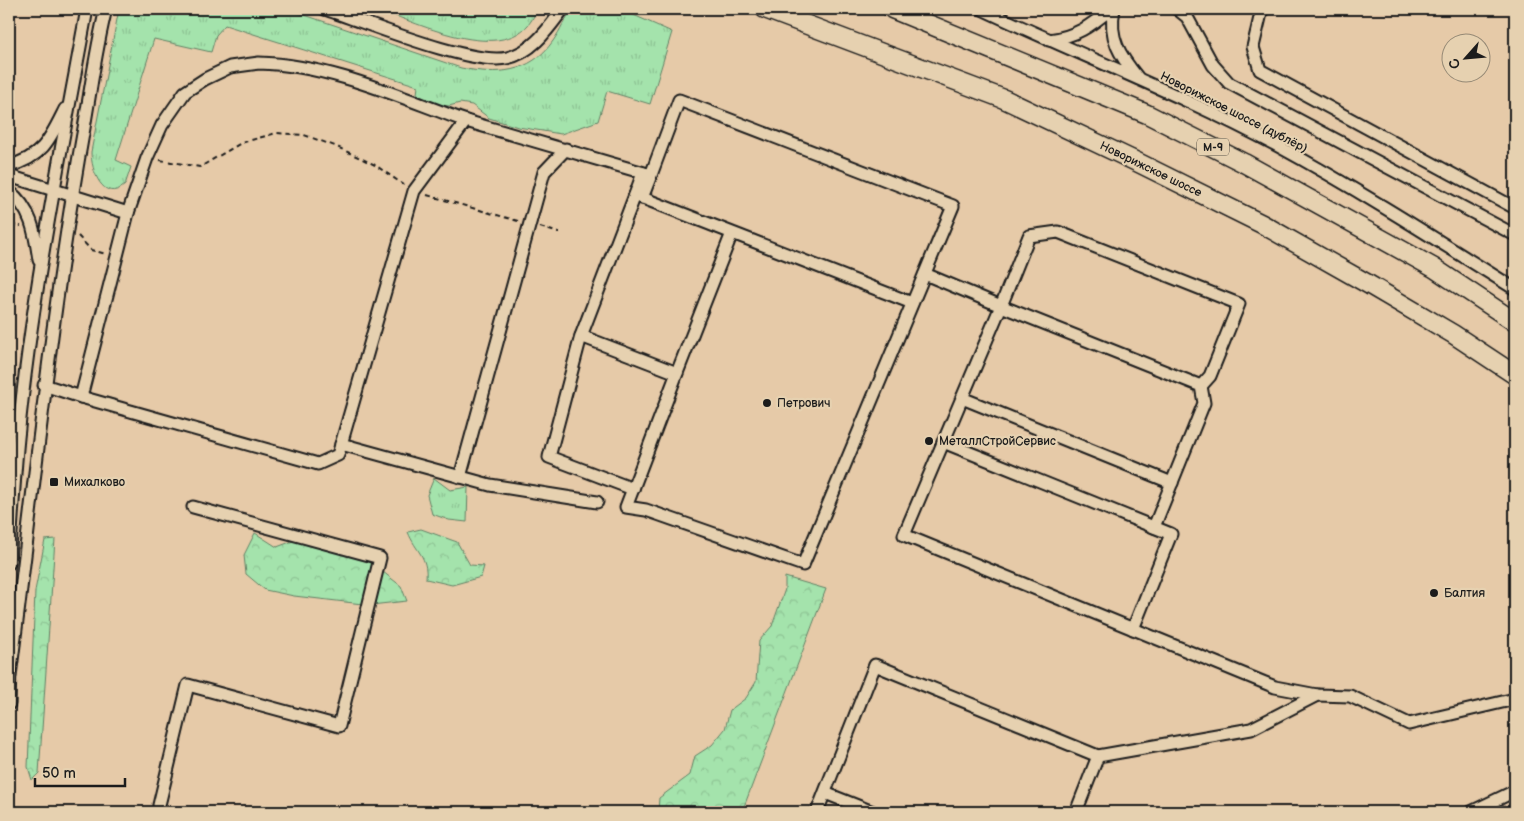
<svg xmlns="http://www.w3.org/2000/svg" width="1524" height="821" font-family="'Balsamiq Sans',sans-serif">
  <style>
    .grass { fill: url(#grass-tufts); stroke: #608064 }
    .forest { fill: url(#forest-crowns); stroke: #608064 }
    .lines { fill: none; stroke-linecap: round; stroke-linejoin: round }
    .minor-casing { stroke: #1c1c1c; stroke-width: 15 }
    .highway-casing { stroke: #1c1c1c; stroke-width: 21 }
    .path { stroke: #1c1c1c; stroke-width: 2; stroke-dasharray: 5 4; stroke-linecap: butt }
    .minor { stroke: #e6d1b0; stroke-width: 11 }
    .highway { stroke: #e6d1b0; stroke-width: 18 }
    .poi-dot { fill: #1c1c1c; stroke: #e6d1b0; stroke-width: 2 }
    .labels { text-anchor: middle; stroke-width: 4.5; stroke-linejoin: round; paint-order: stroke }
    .shield { fill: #e6d1b0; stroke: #595248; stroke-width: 1 }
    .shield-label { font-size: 11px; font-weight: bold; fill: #1c1c1c }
    .street-label { font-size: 12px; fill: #1c1c1c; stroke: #e6d1b0 }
    .poi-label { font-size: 12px; fill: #1c1c1c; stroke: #e6d1b0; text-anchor: start }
  </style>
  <defs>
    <pattern id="grass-tufts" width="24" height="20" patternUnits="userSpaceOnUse" patternTransform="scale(1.25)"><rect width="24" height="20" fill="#a4e3ac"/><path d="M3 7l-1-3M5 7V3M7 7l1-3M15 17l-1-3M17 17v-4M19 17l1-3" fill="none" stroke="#8dc293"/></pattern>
    <pattern id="forest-crowns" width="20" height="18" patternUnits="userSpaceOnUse" patternTransform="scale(1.25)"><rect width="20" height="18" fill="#a4e3ac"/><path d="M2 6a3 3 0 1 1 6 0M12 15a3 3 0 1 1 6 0" fill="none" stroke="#8dc293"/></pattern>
  </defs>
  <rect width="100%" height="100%" fill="#e6caa8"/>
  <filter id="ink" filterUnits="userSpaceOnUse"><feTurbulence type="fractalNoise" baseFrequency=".02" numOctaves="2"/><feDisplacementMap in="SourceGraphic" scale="10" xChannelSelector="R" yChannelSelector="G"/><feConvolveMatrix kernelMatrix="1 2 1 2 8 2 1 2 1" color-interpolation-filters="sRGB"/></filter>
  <g filter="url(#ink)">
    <g class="grass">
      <path d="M119,9h168l174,59c36,7 69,6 92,-27 8,-11 11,-23 21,-32h46l52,23 -22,72 -43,-13 -9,30 -37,13 -43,-7 -29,-9 -17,-13 -12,-2 -11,3 -15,-2 -17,-10 1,-8 -193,-61 -9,10 -5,17 -57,-13 -38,121 15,7 -6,18c-22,19 -34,-15 -34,-33z"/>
      <path d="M377,9h160c-22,63 -119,14 -160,0z"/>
      <path d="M434,478l16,12 18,-3 -1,35 -18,-2 -17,-6 -5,-19z"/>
    </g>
    <g class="forest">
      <path d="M421,529l36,13 13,23 14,1 -3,11 -29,8 -26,-6c2,-23 -10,-27 -18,-47z"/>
      <path d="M255,533l22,14 24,-9 54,12 46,36 6,15 -36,4 -77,-9 -29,-6 -19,-16 -2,-19z"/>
      <path d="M55,539l-16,234 -7,7 -4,-13 7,-176 10,-51z"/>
      <path d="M785,577l41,12 -84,223h-84l1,-14 31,-23 5,-19 17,-11 13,-16 5,-19 16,-12 10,-16 3,-41 13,-15 13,-37z"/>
    </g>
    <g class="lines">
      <g class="minor-casing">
        <g id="minor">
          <path d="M325,9c40,13 146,57 182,49 26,-6 41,-29 56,-49"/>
          <path d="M982,9c98,46 201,86 296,137 81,44 159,94 237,143"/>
          <path d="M1114,9c-6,29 6,47 24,69"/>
          <path d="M1177,9l10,8 26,48 16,18 286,152"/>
          <path d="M1262,9l-9,38 7,23 255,138"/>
          <path d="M1049,40c28,-4 40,-13 62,-31"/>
          <path d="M259,63c72,2 140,34 207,58l-52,70 -76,264 -20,9 -237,-67 47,-184 19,-55 15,-33 23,-33 20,-13 25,-12z"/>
          <path d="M466,121l185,54 28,-75 274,106 -150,359 -157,-55 -20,-3 51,-134"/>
          <path d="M9,166c34,-9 41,-27 56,-57"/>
          <path d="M9,176l119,37"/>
          <path d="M9,191c23,18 26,43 30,69"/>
          <path d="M635,195l8,-22"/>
          <path d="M642,198l9,-23"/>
          <path d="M732,233l-55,140 -96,-37 54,-141 277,108"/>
          <path d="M925,274l76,32 -97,229 371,152 42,8 33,1 59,28 106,-25"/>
          <path d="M581,336l-32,121 84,32"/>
          <path d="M44,385l37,12"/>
          <path d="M962,398l210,85"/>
          <path d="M943,442l228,92 -38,95"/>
          <path d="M341,444l149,41 107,17"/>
          <path d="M460,477l84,-305 22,-23"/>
          <path d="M1154,527l50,-124 -3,-17 -200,-80 28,-70 29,-4 181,72 -29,72 -9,10"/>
          <path d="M9,563c3,-42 5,-84 9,-125 14,-144 43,-287 69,-429"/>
          <path d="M9,598v38"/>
          <path d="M10,676c24,-183 41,-366 74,-548 7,-40 12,-80 22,-119"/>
          <path d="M9,704l1,-34"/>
          <path d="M825,793l48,19"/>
          <path d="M159,805l29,-120 151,41 41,-168 -187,-51"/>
          <path d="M817,812l58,-147 223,91"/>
          <path d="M1076,812l22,-56 153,-27 66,-34"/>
          <path d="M1471,812l44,-21"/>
        </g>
      </g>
      <g class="highway-casing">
        <g id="highway">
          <path d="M765,9l239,90 135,64 123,61 106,60 85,50 62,41"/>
          <path d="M892,9l255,105 97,49 190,105 81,54"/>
        </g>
      </g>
      <g class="path">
        <path d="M160,160l40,7 41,-24 35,-10 28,2 31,11 40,19 29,20"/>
        <path d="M427,195l91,26"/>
        <path d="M11,225l10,1"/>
        <path d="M540,227l19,6"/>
        <path d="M78,236l13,14 15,4"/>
      </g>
      <use href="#minor" class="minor"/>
      <use href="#highway" class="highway"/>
    </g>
  </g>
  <g class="poi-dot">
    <circle cx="767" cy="403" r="5"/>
    <circle cx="929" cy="441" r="5"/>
    <rect x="49" y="477" width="10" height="10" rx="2.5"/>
    <circle cx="1434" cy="593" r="5"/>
  </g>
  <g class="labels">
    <rect class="shield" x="1197" y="138.5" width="32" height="17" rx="4"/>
    <g class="shield-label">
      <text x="1213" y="151">М-9</text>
    </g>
    <g class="street-label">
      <text transform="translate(1234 112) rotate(27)" y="4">Новорижское шоссе (дублёр)</text>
      <text transform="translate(1151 169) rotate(26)" y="4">Новорижское шоссе</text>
    </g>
    <g class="poi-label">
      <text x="777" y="407">Петрович</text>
      <text x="939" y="445">МеталлСтройСервис</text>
      <text x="64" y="486">Михалково</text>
      <text x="1444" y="597">Балтия</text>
    </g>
  </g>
  <rect width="1524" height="821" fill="none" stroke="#e6d1b0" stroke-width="30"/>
  <rect x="15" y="15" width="1494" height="791" fill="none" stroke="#1c1c1c" stroke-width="2" filter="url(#ink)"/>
  <g transform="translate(1466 58) rotate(243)"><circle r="24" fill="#e6d1b0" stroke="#958975"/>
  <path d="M0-4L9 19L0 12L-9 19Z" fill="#1c1c1c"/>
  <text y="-8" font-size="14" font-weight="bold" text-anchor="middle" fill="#1c1c1c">С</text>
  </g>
  <path d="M35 778v8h90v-8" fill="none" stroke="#1c1c1c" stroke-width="2.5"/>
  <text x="42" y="778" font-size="15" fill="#1c1c1c" stroke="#e6d1b0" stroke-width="4" paint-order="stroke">50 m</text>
</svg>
